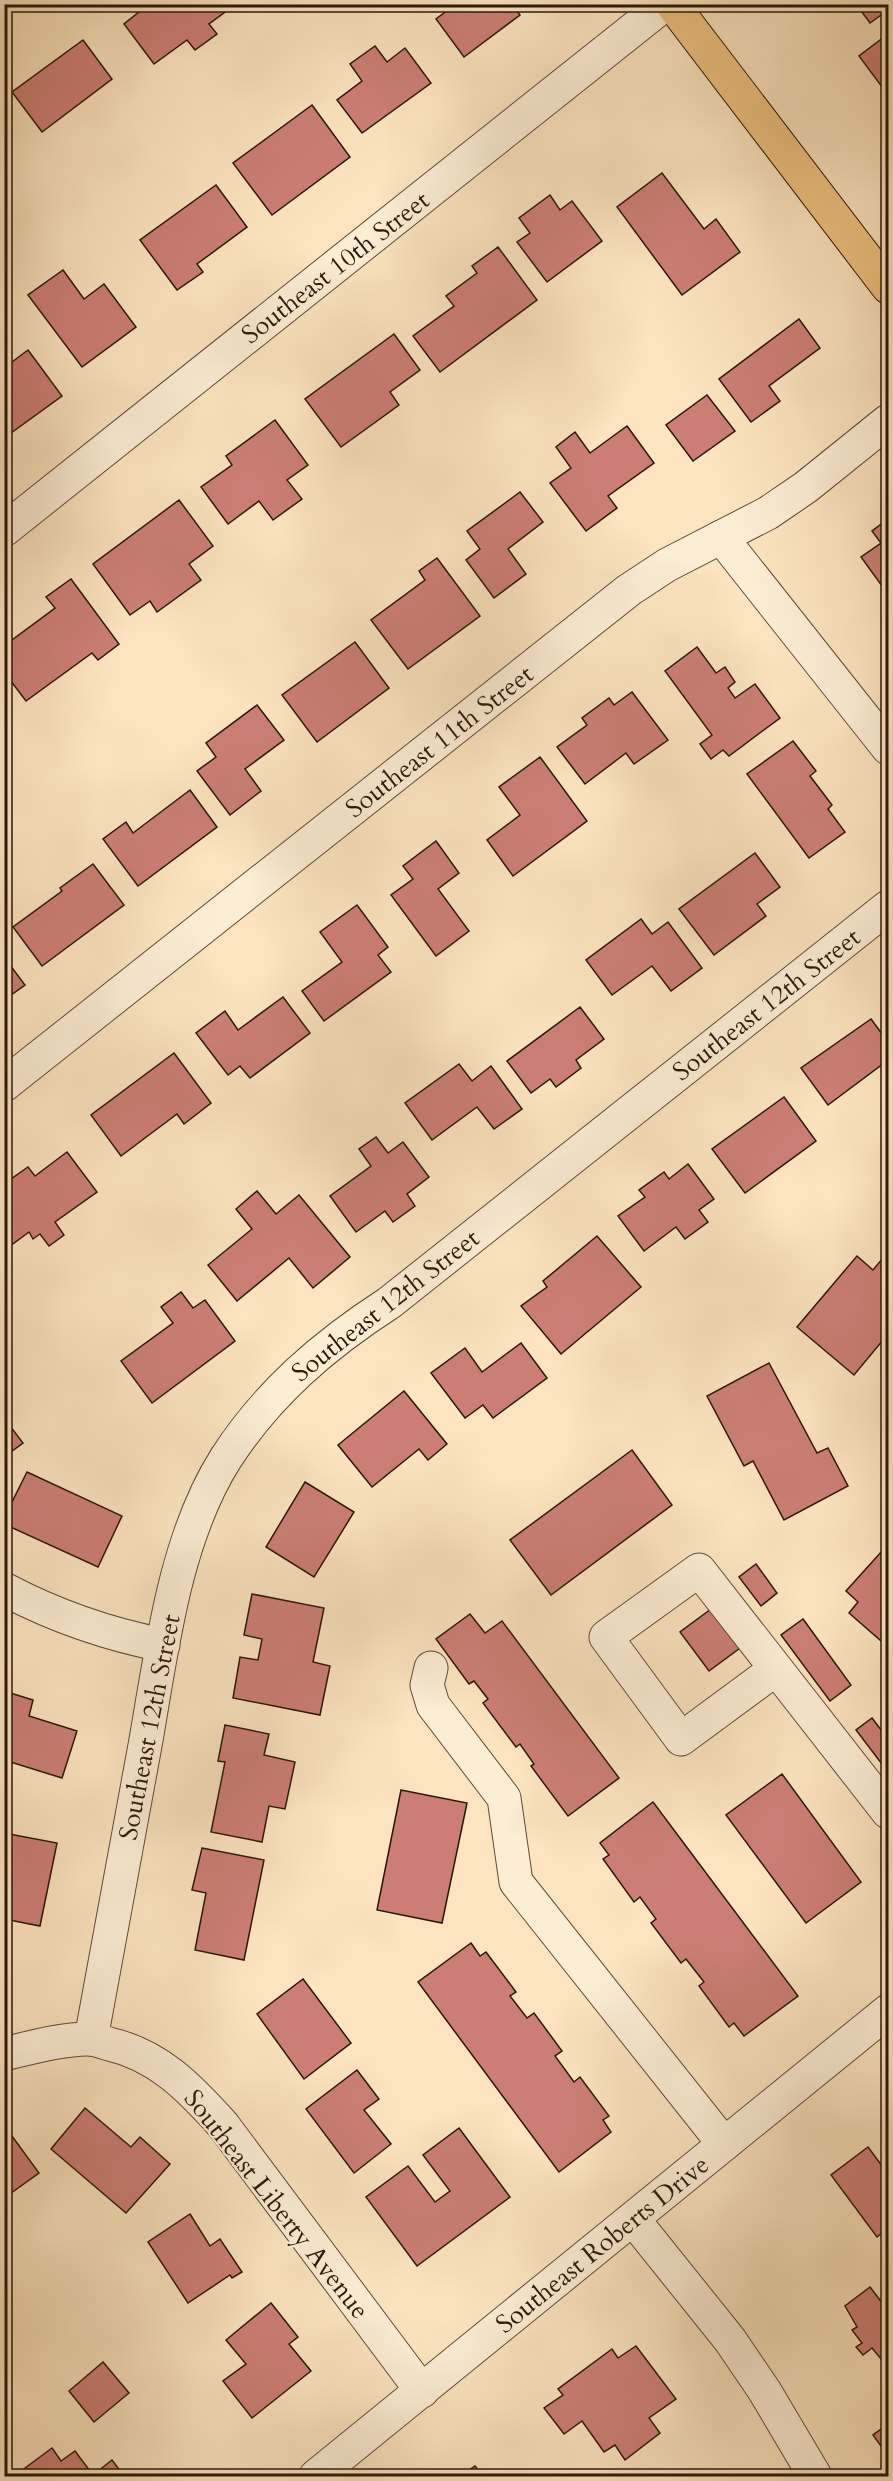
<svg xmlns="http://www.w3.org/2000/svg" width="893" height="2481" font-family="Cardo,serif">
  <style>
    .building { fill: #cc7e76; stroke: #2b170a; stroke-width: 1.5 }
    .lines { fill: none; stroke-linecap: round; stroke-linejoin: round }
    .minor-casing { stroke: #5f4a37; stroke-width: 35 }
    .major-casing { stroke: #2b170a; stroke-width: 35 }
    .minor { stroke: #fcedd5; stroke-width: 33 }
    .major { stroke: #eec280; stroke-width: 33 }
    .labels { text-anchor: middle; stroke-width: 4.5; stroke-linejoin: round; paint-order: stroke }
    .street-label { font-size: 26px; fill: #2b170a; stroke: #fcedd5 }
  </style>
  <rect width="100%" height="100%" fill="#fbe4bf"/>
  <filter id="stains"><feTurbulence type="fractalNoise" baseFrequency=".00333" numOctaves="4"/><feColorMatrix values="0 0 0 0 .2 0 0 0 0 .09 0 0 0 0 .02 0 0 0 .5 -.17"/></filter>
  <radialGradient id="worn" r=".72"><stop offset=".6" stop-color="#630" stop-opacity="0"/><stop offset="1" stop-color="#630" stop-opacity=".3"/></radialGradient>
  <g class="building">
    <path d="M149,4h81l2,3 -23,17 8,10 -22,16 -8,-10 -33,24 -30,-40z"/>
    <path d="M456,4h56l8,11 -56,42 -28,-38z"/>
    <path d="M856,4h32v6l-18,13z"/>
    <path d="M888,34v61l-29,-39z"/>
    <path d="M83,40l29,39 -70,53 -30,-40z"/>
    <path d="M375,46l12,16 18,-14 26,35 -69,50 -25,-33 25,-19 -12,-17z"/>
    <path d="M312,105l38,52 -78,58 -39,-52z"/>
    <path d="M662,173l42,56 12,-10 24,33 -58,43 -65,-88z"/>
    <path d="M216,185l31,42 -50,37 6,8 -26,18 -37,-50z"/>
    <path d="M550,195l10,15 12,-9 30,40 -55,41 -30,-40 13,-9 -11,-15z"/>
    <path d="M498,247l39,53 -97,72 -27,-36 41,-30 -8,-10 31,-23 -5,-7z"/>
    <path d="M63,270l21,29 20,-15 32,43 -54,40 -54,-72z"/>
    <path d="M799,319l21,29 -51,38 11,15 -29,21 -32,-43z"/>
    <path d="M394,334l26,36 -30,22 9,13 -58,42 -36,-48z"/>
    <path d="M28,350l34,46 -58,42v-70z"/>
    <path d="M707,395l28,36 -42,30 -27,-36z"/>
    <path d="M275,420l33,45 -21,15 15,19 -29,21 -14,-19 -31,23 -27,-37 31,-22 -6,-9z"/>
    <path d="M627,426l27,37 -46,33 9,12 -31,23 -36,-48 21,-15 -15,-21 19,-15 15,21z"/>
    <path d="M520,492l23,30 -35,27 18,25 -32,24 -28,-38 14,-11 -13,-18z"/>
    <path d="M179,500l34,46 -24,18 12,16 -44,32 -7,-11 -20,14 -37,-51z"/>
    <path d="M888,519v62l-6,5 -21,-29 20,-14 -9,-12z"/>
    <path d="M437,558l43,58 -72,53 -37,-49 54,-40 -6,-9z"/>
    <path d="M71,579l48,65 -21,16 -6,-7 -66,48 -22,-29v-26l51,-38 -9,-11z"/>
    <path d="M355,642l34,46 -72,54 -35,-47z"/>
    <path d="M697,647l19,26 9,-6 10,15 -7,6 7,10 20,-14 25,34 -51,38 -6,-6 -12,9 -11,-15 12,-9 -47,-64z"/>
    <path d="M632,692l36,48 -34,24 -8,-11 -41,31 -28,-37 30,-22 -5,-7 27,-20 5,7z"/>
    <path d="M257,705l27,35 -39,29 16,22 -31,24 -33,-44 19,-14 -10,-14z"/>
    <path d="M793,741l23,30 -6,5 22,29 -4,4 17,23 -36,26 -62,-84z"/>
    <path d="M540,757l47,64 -74,55 -26,-36 33,-25 -21,-28z"/>
    <path d="M190,790l27,37 -79,59 -35,-47 23,-17 7,11z"/>
    <path d="M436,841l23,32 -21,16 31,42 -33,25 -45,-61 22,-16 -10,-13z"/>
    <path d="M755,853l25,34 -23,17 9,12 -52,39 -35,-46z"/>
    <path d="M93,864l31,41 -82,61 -29,-39 49,-36 -2,-3z"/>
    <path d="M357,905l31,42 -10,8 13,17 -67,49 -22,-30 40,-29 -22,-30z"/>
    <path d="M641,919l11,15 16,-12 34,46 -31,23 -19,-25 -40,29 -26,-35z"/>
    <path d="M4,957l21,28 -21,15z"/>
    <path d="M283,997l27,36 -60,45 -10,-12 -12,9 -32,-42 29,-22 13,19z"/>
    <path d="M580,1007l24,32 -28,21 5,8 -25,19 -6,-8 -19,14 -24,-32z"/>
    <path d="M871,1019l17,23v18l-60,45 -27,-37z"/>
    <path d="M174,1053l37,50 -27,21 -7,-10 -56,42 -30,-41z"/>
    <path d="M459,1064l13,17 19,-15 31,43 -28,20 -17,-22 -45,33 -27,-37z"/>
    <path d="M784,1097l32,44 -71,52 -33,-44z"/>
    <path d="M376,1137l12,16 15,-11 26,35 -22,17 8,12 -22,16 -8,-11 -29,21 -26,-36 41,-30 -12,-17z"/>
    <path d="M67,1152l30,40 -42,30 9,13 -15,11 -9,-12 -7,5 -4,-7 -23,17 -2,-45 2,-2 -2,-4 3,-2 -3,-3v-9l24,-17 7,9z"/>
    <path d="M688,1164l26,35 -15,11 9,12 -23,17 -9,-12 -32,24 -26,-35 27,-19 -6,-7 25,-18 5,7z"/>
    <path d="M257,1191l19,23 23,-19 51,62 -37,31 -24,-30 -52,43 -29,-36 44,-36 -16,-20z"/>
    <path d="M597,1236l44,51 -80,67 -40,-48 26,-19 -4,-6z"/>
    <path d="M888,1252v82l-34,41 -57,-48 60,-71 16,14z"/>
    <path d="M181,1292l12,16 12,-8 30,41 -83,62 -31,-42 52,-38 -12,-16z"/>
    <path d="M521,1343l26,35 -54,40 -10,-13 -18,13 -34,-45 34,-25 17,24z"/>
    <path d="M769,1363l48,90 11,-5 20,38 -64,34 -31,-59 -9,5 -37,-70z"/>
    <path d="M404,1391l43,53 -19,16 -9,-11 -47,38 -34,-42z"/>
    <path d="M4,1418l19,25 -19,14z"/>
    <path d="M632,1450l40,55 -121,90 -41,-55z"/>
    <path d="M27,1472l95,44 -24,51 -94,-43v-6z"/>
    <path d="M305,1482l49,30 -40,65 -48,-30z"/>
    <path d="M882,1551l6,5v91l-39,-34 9,-11 -12,-11z"/>
    <path d="M756,1564l21,29 -16,13 -22,-29z"/>
    <path d="M252,1594l72,14 -11,54 17,4 -10,49 -87,-17 7,-41 18,3 4,-21 -18,-4z"/>
    <path d="M711,1609l29,39 -31,23 -29,-39z"/>
    <path d="M470,1614l15,19 17,-12 117,157 -51,38 -37,-50 3,-2 -14,-20 -4,3 -33,-44 5,-4 -14,-18 -5,3 -33,-45z"/>
    <path d="M803,1619l48,66 -21,16 -49,-66z"/>
    <path d="M4,1691l29,9 -4,16 48,15 -15,47 -58,-18z"/>
    <path d="M872,1718l16,21v33l-32,-42z"/>
    <path d="M225,1725l44,9 -5,21 31,7 -10,47 -16,-3 -7,36 -51,-10 14,-70 -7,-1z"/>
    <path d="M782,1774l79,108 -55,41 -80,-108z"/>
    <path d="M401,1790l66,13 -25,120 -65,-13z"/>
    <path d="M653,1802l145,194 -54,40 -10,-13 -5,4 -30,-41 5,-4 -18,-23 -5,4 -30,-40 5,-4 -16,-22 -6,5 -31,-43 6,-4 -9,-12z"/>
    <path d="M4,1833l53,10 -17,83 -36,-7z"/>
    <path d="M202,1848l62,12 -20,100 -49,-10 11,-57 -14,-3z"/>
    <path d="M471,1943l9,13 6,-4 30,40 -6,4 17,22 7,-5 28,38 -7,5 19,26 6,-5 29,39 -6,4 8,12 -52,40 -141,-190z"/>
    <path d="M303,1979l48,64 -47,36 -47,-65z"/>
    <path d="M357,2070l22,29 -15,11 27,34 -37,29 -48,-64z"/>
    <path d="M85,2108l46,39 9,-10 30,27 -44,49 -75,-64z"/>
    <path d="M459,2128l51,69 -93,69 -51,-69 42,-31 27,36 15,-11 -27,-36z"/>
    <path d="M9,2132l30,41 -35,25v-63z"/>
    <path d="M868,2147l20,27v54l-11,9 -46,-62z"/>
    <path d="M190,2214l20,32 10,-7 22,33 -10,6 -2,-3 -42,28 -40,-61z"/>
    <path d="M870,2287l13,17 5,-3v61l-4,-6 -3,3 -9,-11 -9,7 -7,-8 6,-4 -10,-13 5,-3 -12,-21z"/>
    <path d="M271,2303l27,34 -9,7 22,27 -59,47 -29,-37 23,-17 -20,-24z"/>
    <path d="M636,2346l40,53 -27,19 11,15 -35,27 -10,-15 -11,7 -22,-31 -18,13 -20,-26 19,-13 -5,-6 54,-40 6,9z"/>
    <path d="M103,2362l26,31 -35,29 -25,-31z"/>
    <path d="M888,2424v32l-15,-21z"/>
    <path d="M52,2448l9,13 14,-10 18,24 19,-15 12,16h-105l-2,-2z"/>
    <path d="M475,2466l8,10h-23z"/>
  </g>
  <g class="lines">
    <g class="minor-casing">
      <g id="minor">
        <path d="M4,530l661,-526"/>
        <path d="M721,537l167,211"/>
        <path d="M4,1085l625,-495 38,-25 101,-52 38,-26 82,-66"/>
        <path d="M4,1589c51,27 103,45 159,56"/>
        <path d="M431,1668l-4,17 6,20 71,93 12,84 208,262"/>
        <path d="M776,1669l-95,70 -75,-102 93,-67 189,242"/>
        <path d="M91,2039c18,-99 36,-199 55,-299 16,-92 29,-202 80,-282 42,-65 98,-113 163,-155l499,-396"/>
        <path d="M4,2054c25,-6 62,-16 87,-15 6,1 12,3 18,5 49,11 81,44 114,81l199,266"/>
        <path d="M633,2219l97,121 34,50 51,86"/>
        <path d="M316,2476l572,-465"/>
      </g>
    </g>
    <g class="major-casing">
      <path id="major" d="M672,4l216,283"/>
    </g>
    <use href="#minor" class="minor"/>
    <use href="#major" class="major"/>
  </g>
  <g class="labels">
    <g class="street-label">
      <text transform="translate(335 267) rotate(-38)" y="9">Southeast 10th Street</text>
      <text transform="translate(439 741) rotate(-38)" y="9">Southeast 11th Street</text>
      <text transform="translate(766 1004) rotate(-38)" y="9">Southeast 12th Street</text>
      <text transform="translate(385 1305) rotate(-38)" y="9">Southeast 12th Street</text>
      <text transform="translate(149 1727) rotate(-79)" y="9">Southeast 12th Street</text>
      <text transform="translate(277 2204) rotate(52)" y="9">Southeast Liberty Avenue</text>
      <text transform="translate(602 2244) rotate(-39)" y="9">Southeast Roberts Drive</text>
    </g>
  </g>
  <rect width="893" height="2481" fill="none" stroke="#fbe4bf" stroke-width="24"/>
  <rect x="6" y="6" width="881" height="2469" fill="none" stroke="#2b170a" stroke-width="3"/>
  <rect x="12" y="12" width="869" height="2457" fill="none" stroke="#2b170a" stroke-width="1.5"/>
  <rect width="100%" height="100%" filter="url(#stains)"/>
  <rect width="100%" height="100%" fill="url(#worn)"/>
</svg>
